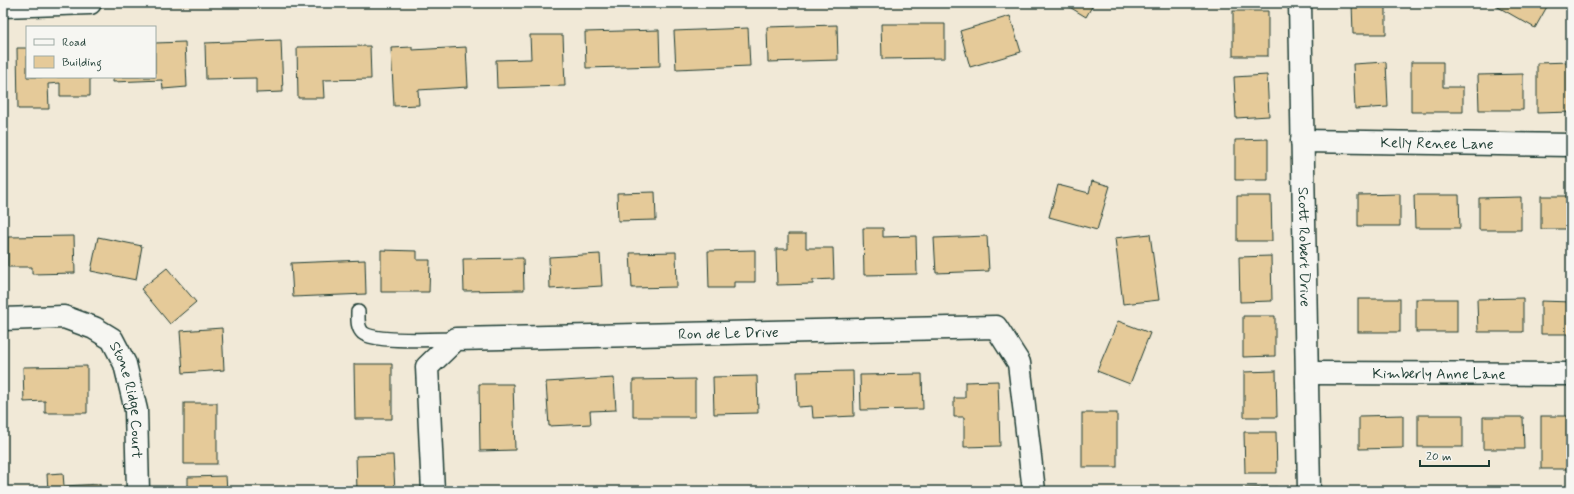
<svg xmlns="http://www.w3.org/2000/svg" width="1574" height="494" font-family="Mynerve,sans-serif">
  <style>
    .building { fill: #e5ca99; stroke: #1f3d34 }
    .lines { fill: none; stroke-linecap: round; stroke-linejoin: round }
    .lane-casing { stroke: #1f3d34; stroke-width: 16 }
    .street-casing { stroke: #1f3d34; stroke-width: 25 }
    .lane { stroke: #f6f6f2; stroke-width: 13 }
    .street { stroke: #f6f6f2; stroke-width: 22 }
    .labels { text-anchor: middle; stroke-width: 3; stroke-linejoin: round; paint-order: stroke }
    .street-label { font-size: 15px; fill: #1f3d34; stroke: #f6f6f2 }
  </style>
  <rect width="100%" height="100%" fill="#f1e9d7"/>
  <filter id="ink" filterUnits="userSpaceOnUse"><feTurbulence type="fractalNoise" baseFrequency=".025" numOctaves="2"/><feDisplacementMap in="SourceGraphic" scale="8" xChannelSelector="R" yChannelSelector="G"/><feConvolveMatrix kernelMatrix="1 2 1 2 8 2 1 2 1" color-interpolation-filters="sRGB"/></filter>
  <g filter="url(#ink)">
    <g class="building">
      <path d="M1063,3h31l-8,14z"/>
      <path d="M1352,3h34v31h-33z"/>
      <path d="M1491,3h58l-14,25z"/>
      <rect x="1233" y="11" width="35" height="45"/>
      <path d="M1010,16l11,36 -51,15 -10,-36z"/>
      <path d="M881,24h64v34l-63,1z"/>
      <path d="M837,25l1,35 -70,2 -1,-35z"/>
      <path d="M748,28l2,38 -74,3 -2,-38z"/>
      <path d="M659,30l1,36 -74,2 -1,-36z"/>
      <path d="M530,35h33l2,51 -68,2 -1,-28 35,-1z"/>
      <path d="M281,40l2,52 -27,1v-15l-50,1 -1,-36z"/>
      <path d="M185,42l2,45 -24,2 -1,-9 -49,2v-5h42v-34z"/>
      <path d="M370,46l1,33 -48,1 1,18h-26l-1,-51z"/>
      <path d="M412,47v3l54,-3 2,40 -50,3 1,15 -25,1 -3,-58z"/>
      <path d="M17,48h10v29h63v19h-30v-13l-12,1 1,25h-31z"/>
      <path d="M1386,62l2,45 -33,2 -2,-45z"/>
      <path d="M1411,62h32v25h20v25h-52z"/>
      <path d="M1571,62v50l-34,1v-50z"/>
      <path d="M1523,74v36h-44l-1,-35z"/>
      <path d="M1267,75l2,41 -33,2 -2,-41z"/>
      <path d="M1268,139v41h-33v-40z"/>
      <path d="M1092,181l18,5 -13,44 -48,-13 9,-32 31,8z"/>
      <path d="M655,192l1,28 -38,1 -1,-28z"/>
      <path d="M1400,194v32h-42v-31z"/>
      <path d="M1414,195h45l1,33h-45z"/>
      <path d="M1237,196h34l1,45h-35z"/>
      <rect x="1541" y="196" width="30" height="33"/>
      <path d="M1521,197v33h-42v-32z"/>
      <path d="M863,228h20v9l33,-1 1,38 -53,1z"/>
      <path d="M788,234h18v14h27l1,31 -21,1v4l-36,1 -1,-36h12z"/>
      <path d="M1150,234l9,66 -36,4 -8,-66z"/>
      <path d="M74,236l1,37 -43,1v-7h-24v-30z"/>
      <path d="M987,236l2,35 -53,2 -2,-35z"/>
      <path d="M98,237l44,9 -6,34 -45,-9z"/>
      <path d="M381,250l36,1v9h13l-1,32h-48z"/>
      <path d="M755,250v32h-21v6h-25l-1,-37z"/>
      <path d="M676,252l1,35 -45,1 -2,-35z"/>
      <path d="M600,254l2,32 -52,3 -1,-32z"/>
      <path d="M1271,256l1,45 -32,1 -1,-45z"/>
      <path d="M523,258l1,32 -60,1 -1,-32z"/>
      <path d="M365,260l1,34 -73,3 -2,-34z"/>
      <path d="M167,268l29,34 -26,22 -29,-35z"/>
      <path d="M1523,298v34h-45l-1,-33z"/>
      <rect x="1358" y="299" width="42" height="33"/>
      <rect x="1416" y="299" width="41" height="33"/>
      <path d="M1541,301l30,1v32h-30z"/>
      <path d="M1243,316h32v40l-32,1z"/>
      <path d="M1118,321l32,12 -20,51 -33,-13z"/>
      <path d="M222,328l2,42 -41,3 -3,-42z"/>
      <path d="M354,364h38v55h-37z"/>
      <path d="M87,366v47h-42v-12l-21,1 -1,-35z"/>
      <path d="M853,371l1,45 -41,2 -1,-12 -14,1 -1,-35z"/>
      <path d="M1276,371l1,46h-33v-45z"/>
      <path d="M922,374l1,35 -62,1 -1,-35z"/>
      <path d="M757,376l1,37 -44,1 -1,-37z"/>
      <path d="M614,378l2,32 -26,1 1,13 -42,2 -3,-44z"/>
      <path d="M695,379v38h-62v-37z"/>
      <path d="M998,381l2,65 -36,1v-30h-10v-19h11v-16z"/>
      <path d="M479,384h34l2,66 -35,1z"/>
      <rect x="184" y="403" width="33" height="61"/>
      <rect x="1082" y="413" width="35" height="54"/>
      <path d="M1403,415v33l-44,1v-33z"/>
      <rect x="1418" y="415" width="45" height="32"/>
      <rect x="1541" y="416" width="30" height="53"/>
      <path d="M1483,417h40l1,32h-41z"/>
      <path d="M1244,432h32l1,41h-32z"/>
      <path d="M393,455l2,36h-38l-1,-35z"/>
      <path d="M63,473l1,13 36,-2v7h-52l-1,-17z"/>
      <path d="M226,476l1,15h-39v-14z"/>
      <path d="M1277,487l1,4h-33v-3z"/>
    </g>
    <g class="lines">
      <g class="lane-casing">
        <path id="lane" d="M358,312c0,7 -1,16 5,21 13,10 75,6 93,6"/>
      </g>
      <g class="street-casing">
        <g id="street">
          <path id="s1" d="M1300,3l9,488"/>
          <path d="M3,6l87,-3"/>
          <path id="s2" d="M1302,141l269,4"/>
          <path id="s3" d="M3,319l61,-2 30,11 18,11 13,25 11,46 2,81"/>
          <path id="s4" d="M1307,373l264,1"/>
          <path id="s5" d="M433,491l-6,-124 29,-28 540,-12 23,36 15,128"/>
        </g>
      </g>
      <use href="#lane" class="lane"/>
      <use href="#street" class="street"/>
    </g>
  </g>
  <g class="labels">
    <g class="street-label">
      <text dy="5" stroke="none"><textPath href="#s2" startOffset="135">Kelly Renee Lane</textPath></text>
      <text dy="5" stroke="none"><textPath href="#s1" startOffset="244">Scott Robert Drive</textPath></text>
      <text dy="5" stroke="none"><textPath href="#s5" startOffset="437">Ron de Le Drive</textPath></text>
      <text dy="5" stroke="none"><textPath href="#s4" startOffset="132">Kimberly Anne Lane</textPath></text>
      <text dy="5" stroke="none"><textPath href="#s3" startOffset="178">Stone Ridge Court</textPath></text>
    </g>
  </g>
  <rect width="1574" height="494" fill="none" stroke="#f6f6f2" stroke-width="16"/>
  <rect x="8" y="8" width="1558" height="478" fill="none" stroke="#1f3d34" stroke-width="1.5" filter="url(#ink)"/>
  <rect x="26" y="26" width="130" height="52" fill="#f6f6f2" stroke="#a0aca6"/>
  <rect x="34" y="39" width="20" height="6" fill="#f6f6f2" stroke="#a0aca6"/>
  <text x="62" y="46" font-size="12" fill="#1f3d34">Road</text>
  <rect x="34" y="56" width="20" height="12" fill="#e5ca99" stroke="#a0aca6"/>
  <text x="62" y="66" font-size="12" fill="#1f3d34">Building</text>
  <path d="M1420 460v6h69v-6" fill="none" stroke="#1f3d34" stroke-width="2"/>
  <text x="1426" y="460" font-size="12" fill="#1f3d34" stroke="#f6f6f2" stroke-width="3" paint-order="stroke">20 m</text>
</svg>
